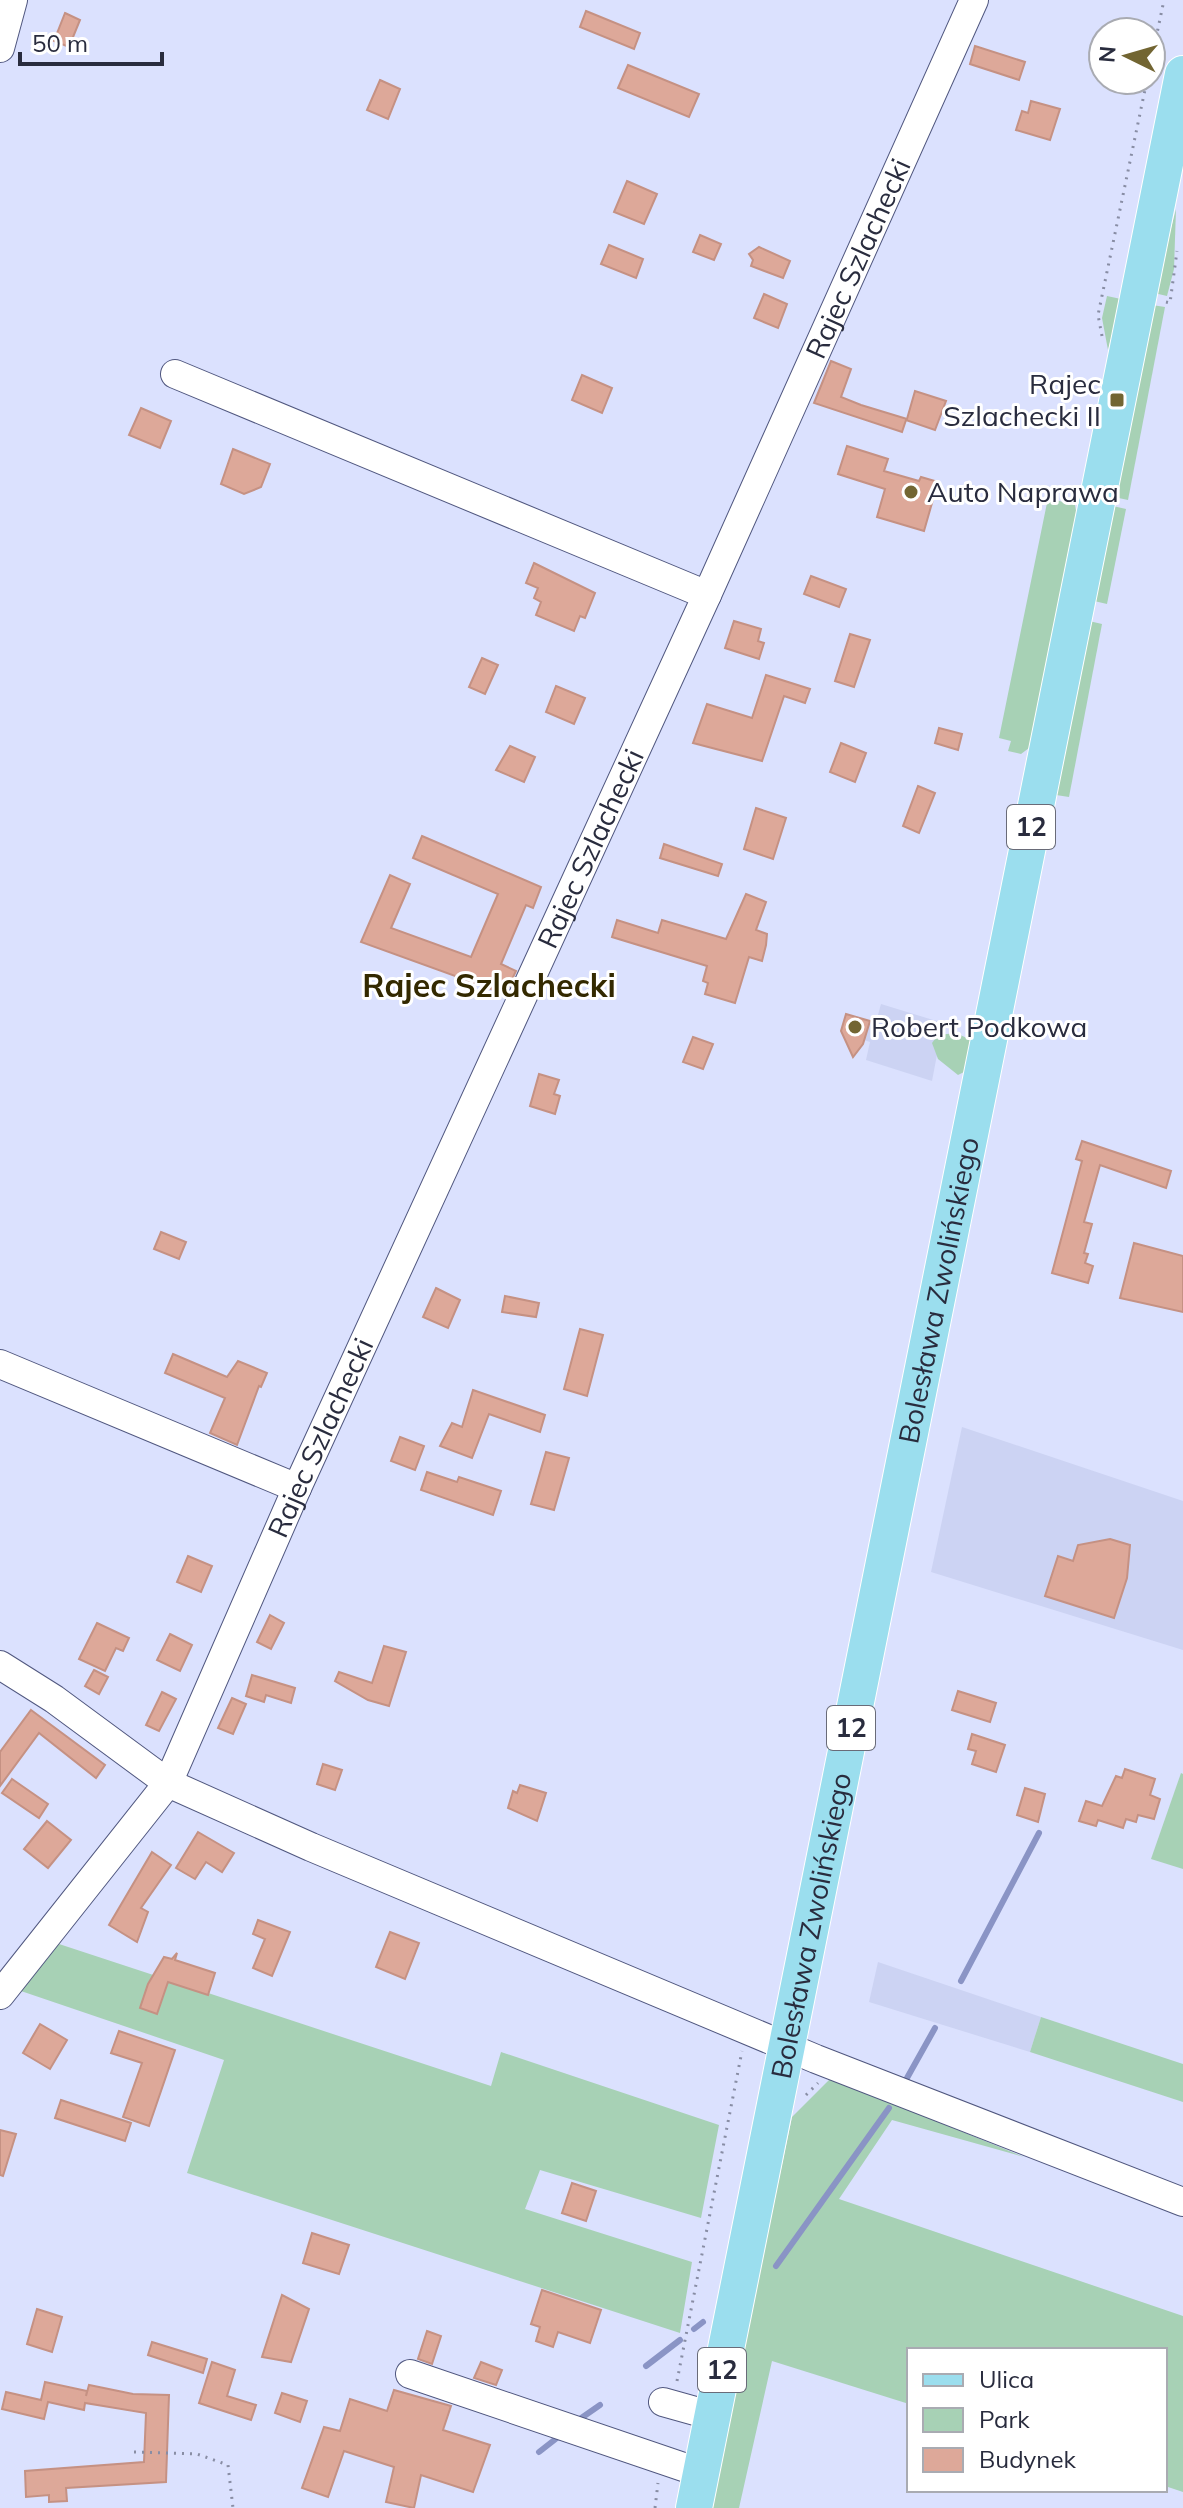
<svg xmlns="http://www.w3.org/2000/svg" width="1183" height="2508" font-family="Mulish,sans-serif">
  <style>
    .built { fill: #ccd3f3 }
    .green { fill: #a7d1b5 }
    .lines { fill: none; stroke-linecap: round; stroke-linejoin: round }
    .stream { stroke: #8a94c5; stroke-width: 6 }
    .building { fill: #dda899; stroke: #c59183; stroke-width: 2 }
    .minor-casing { stroke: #50577f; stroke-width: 30 }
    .major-casing { stroke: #fff; stroke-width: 38 }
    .path { stroke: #888da4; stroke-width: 3; stroke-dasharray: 2 6; stroke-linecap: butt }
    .minor { stroke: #fff; stroke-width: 28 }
    .major { stroke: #9bdeee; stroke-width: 36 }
    .poi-dot { fill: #726532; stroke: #fff; stroke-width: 3 }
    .labels { text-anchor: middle; stroke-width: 6; stroke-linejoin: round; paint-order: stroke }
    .shield { fill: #fff; stroke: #696b78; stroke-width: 2 }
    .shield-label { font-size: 26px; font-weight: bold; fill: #292c3e }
    .street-label { font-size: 28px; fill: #292c3e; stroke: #fff }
    .poi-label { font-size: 28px; fill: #292c3e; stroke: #fff; text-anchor: start }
    .quarter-label { font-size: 32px; font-weight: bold; fill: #332900; stroke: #fff }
  </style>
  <rect width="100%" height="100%" fill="#dbe1fe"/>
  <g class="built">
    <path d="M881,1004l62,19 -11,58 -66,-21 4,-18 -6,-2 6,-19 6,1z"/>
    <path d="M962,1427l221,74v149l-252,-78z"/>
    <path d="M878,1962l163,55 -11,35 -161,-50z"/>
  </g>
  <g class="green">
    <path d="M1176,209l-2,60 -7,27 -13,-3z"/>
    <path d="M1107,296l14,3 -13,51 -6,-32z"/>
    <path d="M1152,305l13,2 -37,193 -14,-3z"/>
    <path d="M1048,498l27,7 2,11 -48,232 -8,6 -13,-3 3,-10 -12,-3z"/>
    <path d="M1113,506l13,3 -19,95 -13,-3z"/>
    <path d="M1089,621l13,3 -33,173 -13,-2z"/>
    <path d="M956,1033l15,7 -5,31 -8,4 -20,-16 -6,-16 6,-8z"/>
    <path d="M1181,1773l2,1v95l-32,-10z"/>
    <path d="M56,1943l435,143 10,-34 218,73 -18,93 -161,-48 -15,39 167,53 -12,71 -493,-160 37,-113 -206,-70z"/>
    <path d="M1041,2017l142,47v38l-153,-50z"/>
    <path d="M831,2078l193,79 -132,-37 -53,79 344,117v176l-18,-6v-136h-256v54l-137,-43 -33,147h-29l82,-391z"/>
  </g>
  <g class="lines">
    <g class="stream">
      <path d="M961,1981l78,-148"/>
      <path d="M907,2078l28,-50"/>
      <path d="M776,2266l113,-158"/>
      <path d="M694,2329l9,-7"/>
      <path d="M646,2366l34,-26"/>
      <path d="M577,2421l23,-16"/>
      <path d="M539,2452l23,-18"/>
    </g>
  </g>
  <g class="building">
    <path d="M586,11l54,22 -6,16 -54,-22z"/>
    <path d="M65,13l15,7 -11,27 -15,-6z"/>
    <path d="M975,46l50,16 -6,18 -49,-16z"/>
    <path d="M628,65l71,29 -10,23 -71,-29z"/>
    <path d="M380,80l20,9 -12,30 -21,-9z"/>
    <path d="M1031,101l29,8 -10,31 -34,-10 6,-19 6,2z"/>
    <path d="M627,181l30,13 -13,30 -30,-12z"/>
    <path d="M700,235l21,9 -7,16 -21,-8z"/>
    <path d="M609,245l34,14 -7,19 -35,-14z"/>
    <path d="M759,247l31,14 -7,17 -32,-12 2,-6 -4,-6z"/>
    <path d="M764,294l23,10 -9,24 -24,-10z"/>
    <path d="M831,361l20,8 -10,28 20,8 46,14 8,-28 31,10 -11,29 -29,-10 -4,12 -88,-29z"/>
    <path d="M582,375l30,13 -10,25 -30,-13z"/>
    <path d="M141,408l30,13 -11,27 -31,-13z"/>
    <path d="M847,446l41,13 -4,12 35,10 2,-4 17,5 -14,49 -47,-14 8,-28 -47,-15z"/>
    <path d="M233,449l37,15 -9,23 -17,7 -23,-10z"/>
    <path d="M534,563l61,30 -10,25 -5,-2 -6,15 -38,-16 5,-13 -7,-4 4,-10 -12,-5z"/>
    <path d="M811,576l35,13 -7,18 -35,-13z"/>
    <path d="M734,621l27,8 -3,12 6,2 -5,16 -34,-11z"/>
    <path d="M850,634l20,6 -16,47 -19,-6z"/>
    <path d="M482,658l16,7 -13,29 -16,-7z"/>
    <path d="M766,675l44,14 -5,14 -21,-7 -22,65 -69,-18 14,-39 45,14z"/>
    <path d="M556,686l29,12 -11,26 -28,-12z"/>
    <path d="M939,728l23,6 -4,16 -23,-7z"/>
    <path d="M841,743l25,10 -11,29 -25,-10z"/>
    <path d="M510,746l25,11 -11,25 -28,-12z"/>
    <path d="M918,786l17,7 -16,40 -16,-7z"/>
    <path d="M756,808l30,10 -13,41 -29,-10z"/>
    <path d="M422,836l119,51 -8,21 -7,-3 -25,59 15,7 -11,23 -144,-52 29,-67 20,9 -19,44 80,29 27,-63 -85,-36z"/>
    <path d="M664,844l58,20 -4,12 -58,-18z"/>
    <path d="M746,894l20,8 -10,28 11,4 -1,11 -4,16 -13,-4 -14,46 -30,-9 3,-11 -5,-2 4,-15 -95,-29 5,-17 41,13 4,-13 64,19z"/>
    <path d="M846,1014l24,7 -7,23 -10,13 -12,-26z"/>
    <path d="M693,1037l20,7 -10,25 -20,-7z"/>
    <path d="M539,1074l20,6 -5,14 6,2 -5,18 -25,-8z"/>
    <path d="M1082,1141l89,30 -5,17 -66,-23 -16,57 8,2 -8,29 4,1 -3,9 8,3 -5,17 -36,-10 30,-112 -6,-2z"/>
    <path d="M161,1232l25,10 -7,17 -25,-10z"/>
    <path d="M1134,1243l49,13v56l-63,-14z"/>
    <path d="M436,1288l24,12 -12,28 -25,-11z"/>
    <path d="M505,1296l34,7 -3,14 -34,-5z"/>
    <path d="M580,1329l23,6 -16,61 -23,-7z"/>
    <path d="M173,1354l54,23 11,-16 29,12 -6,14 -2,-1 -22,59 -27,-12 15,-35 -60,-25z"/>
    <path d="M473,1390l72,25 -5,17 -51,-18 -17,44 -32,-12 12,-23 10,4z"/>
    <path d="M400,1437l24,9 -9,24 -24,-9z"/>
    <path d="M546,1452l23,6 -15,52 -23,-6z"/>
    <path d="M427,1472l30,10 2,-5 42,14 -8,24 -72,-25z"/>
    <path d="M1110,1539l20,6 -3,33 -13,40 -69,-22 13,-40 15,5 5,-16z"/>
    <path d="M188,1556l24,10 -11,26 -24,-10z"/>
    <path d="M270,1615l14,8 -13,26 -14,-7z"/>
    <path d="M97,1623l32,15 -6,13 -7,-3 -11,23 -26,-12z"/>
    <path d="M170,1634l22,11 -12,26 -23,-11z"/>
    <path d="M384,1646l22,6 -17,54 -21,-6 -33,-19 4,-9 33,11z"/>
    <path d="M94,1670l14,7 -9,17 -14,-8z"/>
    <path d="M252,1675l43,13 -4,15 -25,-8 -2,7 -18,-6z"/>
    <path d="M958,1691l38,12 -6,19 -38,-12z"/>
    <path d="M162,1692l14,7 -17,32 -13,-6z"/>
    <path d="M232,1698l14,6 -13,30 -15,-6z"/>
    <path d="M31,1710l74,55 -9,13 -57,-45 -39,53v-34z"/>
    <path d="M972,1734l33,11 -9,27 -24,-8 4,-13 -8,-2z"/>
    <path d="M323,1764l19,6 -7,20 -18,-6z"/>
    <path d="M1125,1769l30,10 -5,16 10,4 -6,20 -16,-4 -2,7 -10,-3 -3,9 -25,-8 -2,6 -17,-5 7,-20 16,5 14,-30 6,2z"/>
    <path d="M12,1779l36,25 -9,14 -37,-25z"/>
    <path d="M520,1785l26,8 -9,28 -29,-13 5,-17 4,2z"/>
    <path d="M1025,1788l20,6 -7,28 -21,-7z"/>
    <path d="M47,1821l24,19 -23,28 -24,-19z"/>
    <path d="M198,1832l36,21 -12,19 -16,-10 -11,17 -19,-11z"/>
    <path d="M152,1852l19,13 -30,43 7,4 -11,30 -28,-17z"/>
    <path d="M258,1920l32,12 -18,44 -19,-8 12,-29 -12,-5z"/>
    <path d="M390,1932l29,11 -14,36 -29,-12z"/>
    <path d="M177,1953l-2,7 40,13 -7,22 -40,-13 -11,32 -17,-6 8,-24 16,-27 8,2z"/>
    <path d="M40,2024l27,16 -17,29 -27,-16z"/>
    <path d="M119,2031l56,19 -26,76 -26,-9 19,-54 -31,-10z"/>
    <path d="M61,2100l70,23 -6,18 -70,-23z"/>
    <path d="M0,2130l16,4 -13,42 -3,-1z"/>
    <path d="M572,2183l24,8 -10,30 -24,-8z"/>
    <path d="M312,2233l37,12 -10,29 -36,-11z"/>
    <path d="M542,2290l59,20 -11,33 -32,-11 -5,15 -17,-6 4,-14 -9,-3z"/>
    <path d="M282,2295l27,14 -18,53 -29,-5z"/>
    <path d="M37,2309l25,8 -10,35 -25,-8z"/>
    <path d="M427,2331l14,5 -9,28 -14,-5z"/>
    <path d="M152,2342l55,17 -4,14 -55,-18z"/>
    <path d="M212,2362l23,8 -8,26 29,9 -5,15 -52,-17z"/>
    <path d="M481,2362l21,8 -6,15 -22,-7z"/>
    <path d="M45,2382l42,9 -1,5 3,-11 44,9 36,1 -3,87 -100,6 1,13 -18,1v-7l-23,2 -1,-26 119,-9 2,-49 -61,-10 -1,7 -36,-8 -4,17 -42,-10 4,-17 35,8z"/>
    <path d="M394,2390l57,16 -8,24 47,15 -17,47 -52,-17 -7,33 -28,-6 8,-35 -50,-16 -16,46 -26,-9 22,-61 16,4 10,-32 37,12z"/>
    <path d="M282,2393l25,8 -7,21 -25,-9z"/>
  </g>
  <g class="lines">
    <g class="minor-casing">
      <g id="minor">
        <path d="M0,48l13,-48"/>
        <path d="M175,374l532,221"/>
        <path d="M0,1364l297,124"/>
        <path d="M0,1665l54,34 114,84 143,64 505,212 367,143"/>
        <path id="s1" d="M0,1995l168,-212 129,-295 410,-893 267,-595"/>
        <path d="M410,2374l291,99"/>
        <path d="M663,2402l50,14"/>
      </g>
    </g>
    <g class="major-casing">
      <g id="major">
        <path id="s2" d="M694,2508l489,-2434"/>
      </g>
    </g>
    <g class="path">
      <path d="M1151,62l13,-62"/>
      <path d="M1166,302l4,1 7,-52"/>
      <path d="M1102,336l-4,-21 49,-235"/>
      <path d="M806,2095l12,-12"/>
      <path d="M677,2381l65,-330"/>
      <path d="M134,2452l63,2 31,11 5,43"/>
      <path d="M655,2508l3,-25"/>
    </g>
    <use href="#minor" class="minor"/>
    <use href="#major" class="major"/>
  </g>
  <g class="poi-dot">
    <rect x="1109" y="392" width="16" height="16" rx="4"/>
    <circle cx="911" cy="492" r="8"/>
    <circle cx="855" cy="1027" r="8"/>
  </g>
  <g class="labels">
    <g class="shield">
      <rect x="1007" y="805" width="48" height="44" rx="6"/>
      <rect x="827" y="1706" width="48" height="44" rx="6"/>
      <rect x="698" y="2348" width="48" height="44" rx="6"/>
    </g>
    <g class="shield-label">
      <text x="1031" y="836">12</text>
      <text x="851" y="1737">12</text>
      <text x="722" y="2379">12</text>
    </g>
    <g class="street-label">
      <text dy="10" stroke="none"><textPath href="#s1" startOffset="1944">Rajec Szlachecki</textPath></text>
      <text dy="10" stroke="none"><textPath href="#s1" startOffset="1296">Rajec Szlachecki</textPath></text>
      <text dy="10" stroke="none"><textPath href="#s2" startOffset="1242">Bolesława Zwolińskiego</textPath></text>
      <text dy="10" stroke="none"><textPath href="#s1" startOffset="648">Rajec Szlachecki</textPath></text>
      <text dy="10" stroke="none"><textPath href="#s2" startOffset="594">Bolesława Zwolińskiego</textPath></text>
    </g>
    <g class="poi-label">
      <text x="1101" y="394" text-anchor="end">Rajec<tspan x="1101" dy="32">Szlachecki II</tspan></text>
      <text x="927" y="502">Auto Naprawa</text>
      <text x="871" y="1037">Robert Podkowa</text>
    </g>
    <g class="quarter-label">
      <text x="489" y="997">Rajec Szlachecki</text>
    </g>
  </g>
  <rect x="907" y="2348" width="260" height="144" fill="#ffffff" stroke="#a9abb2" stroke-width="2"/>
  <rect x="923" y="2374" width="40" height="12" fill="#9bdeee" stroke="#a9abb2" stroke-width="2"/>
  <text x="979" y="2388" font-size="24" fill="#292c3e">Ulica</text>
  <rect x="923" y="2408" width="40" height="24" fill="#a7d1b5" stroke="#a9abb2" stroke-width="2"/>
  <text x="979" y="2428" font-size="24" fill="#292c3e">Park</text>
  <rect x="923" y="2448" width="40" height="24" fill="#dda899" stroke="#a9abb2" stroke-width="2"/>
  <text x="979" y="2468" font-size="24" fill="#292c3e">Budynek</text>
  <g transform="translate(1127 56) rotate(275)"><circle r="38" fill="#ffffff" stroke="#a9abb2" stroke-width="2"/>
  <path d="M0-6L14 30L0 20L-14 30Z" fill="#726532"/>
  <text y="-12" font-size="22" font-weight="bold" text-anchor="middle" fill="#292c3e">N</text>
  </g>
  <path d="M20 52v12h142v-12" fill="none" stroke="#292c3e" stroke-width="4"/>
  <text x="32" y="52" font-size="24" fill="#292c3e" stroke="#ffffff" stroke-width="6" paint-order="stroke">50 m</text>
</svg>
